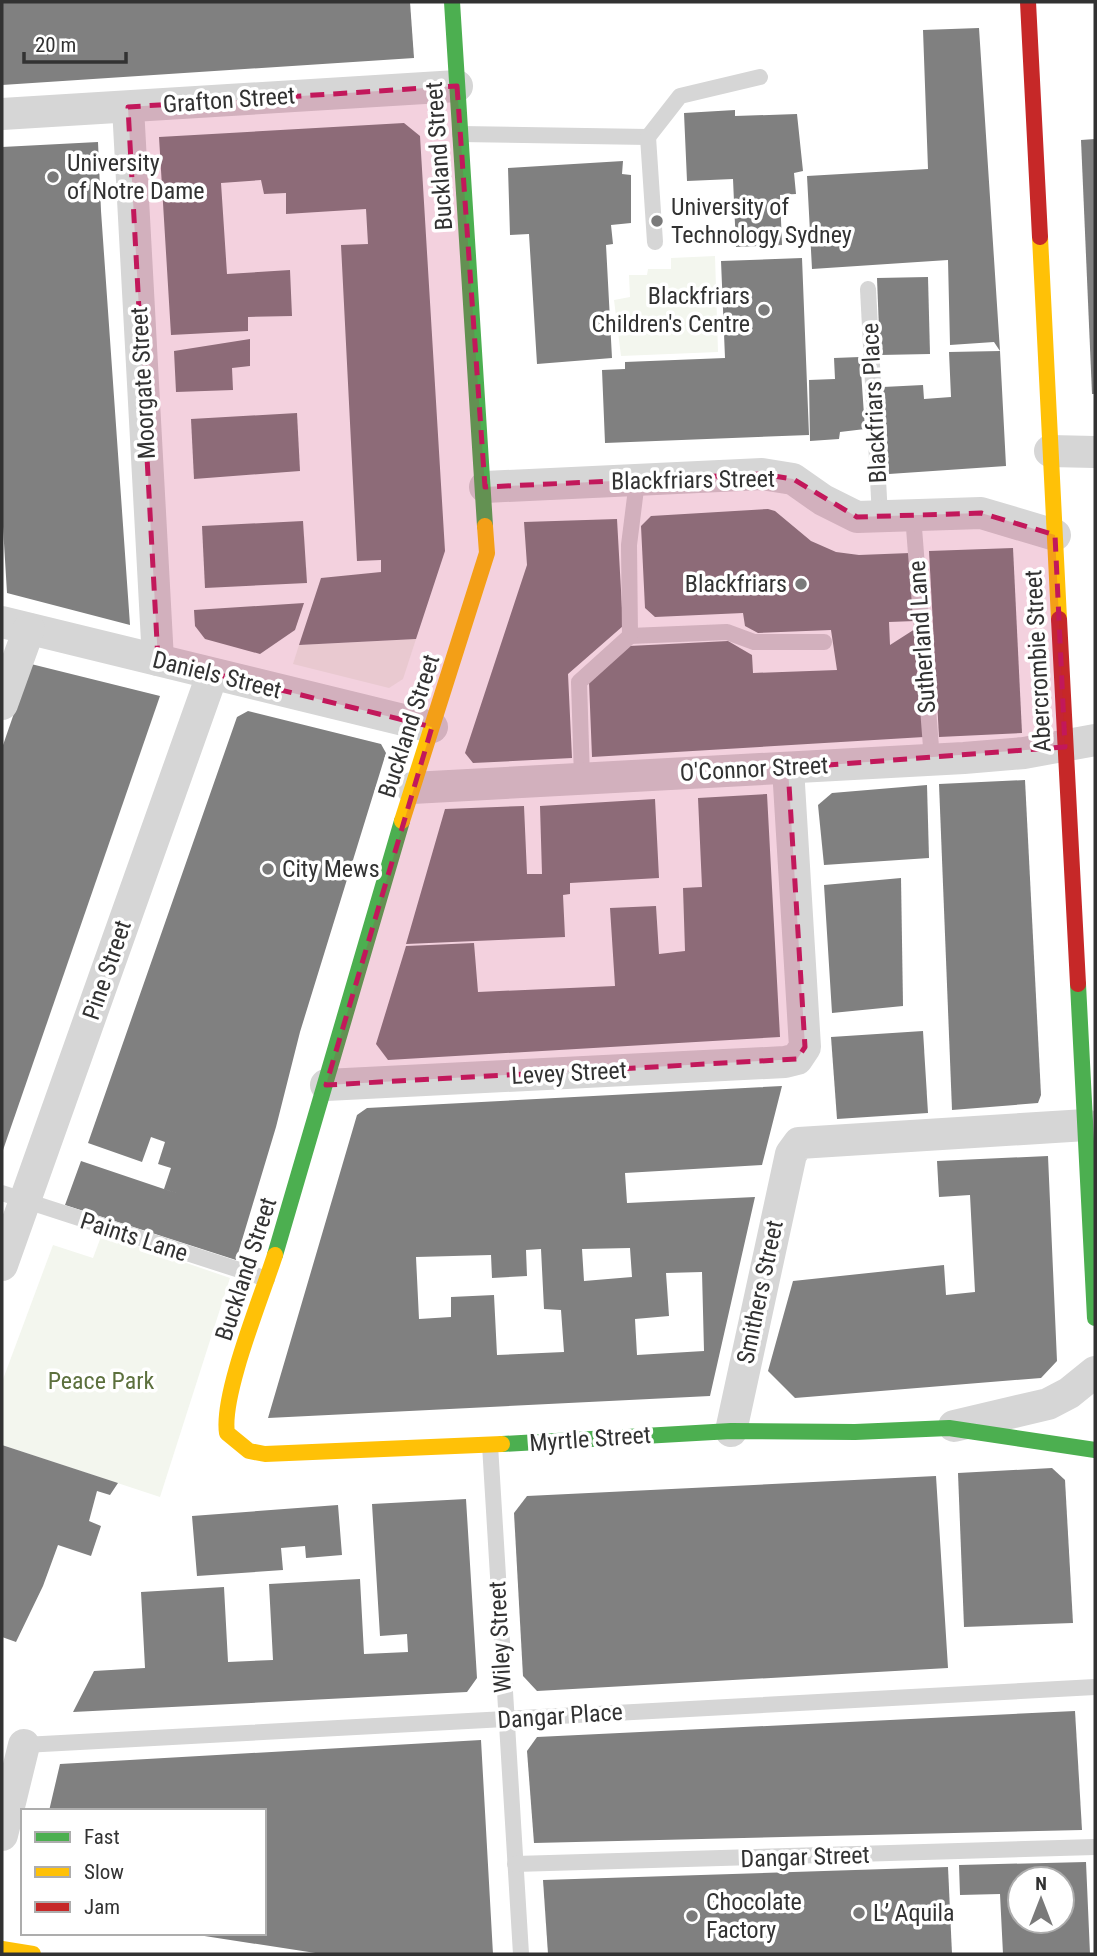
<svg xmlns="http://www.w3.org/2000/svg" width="1097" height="1956" font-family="'Roboto Condensed',sans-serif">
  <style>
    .green { fill: #f3f6ee }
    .building { fill: #808080; fill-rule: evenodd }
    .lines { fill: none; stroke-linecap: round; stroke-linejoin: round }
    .lane { stroke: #d6d6d6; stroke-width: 16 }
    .street { stroke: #d6d6d6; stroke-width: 32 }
    .fast { stroke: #4caf50; stroke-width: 16 }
    .slow { stroke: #ffc107; stroke-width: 16 }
    .jam { stroke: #c62828; stroke-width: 16 }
    .marked { fill: #c2185b; fill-opacity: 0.2; stroke: #c2185b; stroke-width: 5; stroke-dasharray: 14 9; stroke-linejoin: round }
    .poi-dot { fill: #7a7a7a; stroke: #fff; stroke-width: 2.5 }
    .labels { text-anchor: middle; stroke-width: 7; stroke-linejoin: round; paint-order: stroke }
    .street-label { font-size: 24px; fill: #323232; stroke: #fff }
    .poi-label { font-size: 24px; fill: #323232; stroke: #fff; text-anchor: start }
    .park-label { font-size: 24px; fill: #5c703d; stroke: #fff }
  </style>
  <rect width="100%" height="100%" fill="#fff"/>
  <g class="green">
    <path d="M715,256l3,96 -97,4 -7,-56 16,-3 -1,-22h18l1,-6h23v-11z"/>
    <path d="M416,639l-13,40 -14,9 -96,-24 6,-19z"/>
    <path d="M102,1234l128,44 -70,219 -158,-52v-63l51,-137 40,13z"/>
  </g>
  <g class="building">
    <path d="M2,2h408l4,56 -412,27z"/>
    <path d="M979,28l21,323 -6,-9 -44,3 -2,-85 -136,9 -5,-93 121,-7 -5,-139z"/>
    <path d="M735,110v6l62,-2 6,57 -9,2 2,21 -16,1 2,50 -46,2 -3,-68 -46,2 -3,-68z"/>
    <path d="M404,123l16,13 25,415 -29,88 -117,6 22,-67 60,-6v-12l-24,1 -16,-316 27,-1 -2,-35 -80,5v-21l-22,1 -3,-14 -40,3 6,91 63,-4 2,46 -44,1v14l-77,4 -12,-198z"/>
    <path d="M1095,139v255h-3l-11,-254z"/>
    <path d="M98,142l3,69 29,414 -123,-32 -5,-83v-363z"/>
    <path d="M623,161l-1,13 9,1v48l-20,2 2,19 -7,1 6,113 -75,6 -8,-130 -19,1 -2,-67z"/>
    <path d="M802,258l7,177 -204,8 -3,-73 23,-1v-7l100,-4 -4,-97z"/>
    <path d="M928,277l2,77 -50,1 -3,-77z"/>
    <path d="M250,339v27l-18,2 1,22 -57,2 -2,-41z"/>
    <path d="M1000,351l6,115 -117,8 -6,-87 40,-2 1,14 27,-2 -2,-45z"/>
    <path d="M860,357l5,72 -25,3 -1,7 -29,2 -1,-61 26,-1 -1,-21z"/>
    <path d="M297,413l3,58 -106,8 -3,-60z"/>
    <path d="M768,509l7,2 36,30 25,11 23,3 51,-2 5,68 -26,1 1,23 25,-16 9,108 -332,20 -3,-75 40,-36 99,-5 24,14 1,18 84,-3 -6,-40 -73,3 -13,-7 -2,-13 -88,4 -10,-9 -4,-82 10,-10z"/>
    <path d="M617,519l6,107 -55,48 4,84 -99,5 -8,-10 62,-188 -3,-43z"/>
    <path d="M303,521l4,62 -102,5 -3,-62z"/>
    <path d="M1013,548l9,185 -83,4 -10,-186z"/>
    <path d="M304,603l-9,27 -35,24 -55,-15 -10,-13 -1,-16z"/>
    <path d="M31,664l129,32 -158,457v-405z"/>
    <path d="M248,711l133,33 5,9 -86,279 -24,95 -40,133 -171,-55 16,-44 151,51 -68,-23 7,-21 -13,-4 7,-22 -14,-5 -9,25 -54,-19 149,-426z"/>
    <path d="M1025,780l16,315 -3,8 -86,7 -13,-326z"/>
    <path d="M927,785l2,73 -105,7 -6,-60 14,-12z"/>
    <path d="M767,794l13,243 -392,23 -12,-16 30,-98 68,-3 4,49 137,-6 -5,-78 46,-2 3,48 26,-3 -2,-63 19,-1 -4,-89z"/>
    <path d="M655,799l4,79 -89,5v11l-7,1 2,42 -159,7 39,-135 79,-3 3,68h15l-2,-68z"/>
    <path d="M901,878l2,128 -71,7 -8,-128z"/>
    <path d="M923,1031l5,82 -91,6 -6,-82z"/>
    <path d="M782,1086l-20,79 -137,8 2,30 128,-6 -45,199 -442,22 89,-303 10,-7zM630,1248l2,29 -48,4 -2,-32zM541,1249l3,60 17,1 3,42 -67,3 -3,-60 -43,2v20l-32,2 -3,-62 75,-2 1,23 35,-2 -1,-26zM702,1272l2,79 -67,4 -2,-36 34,-3 -3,-43z"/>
    <path d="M1048,1156l9,205 -16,17 -246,20 -27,-27 25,-90 151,-16 2,30 29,-3 -5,-97 -31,2 -2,-36z"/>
    <path d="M2,1445l116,38 -8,12 -13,-4 -8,30 12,5 -10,30 -33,-11 -15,41 -27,56 -14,-5z"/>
    <path d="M1052,1468l13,12 8,143 -109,4 -6,-154z"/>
    <path d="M936,1476l12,192 -411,23 -14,-15 -9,-163 13,-17z"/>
    <path d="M466,1499l11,179 -10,14 -394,20 21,-41 51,-3 -4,-76 83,-5 4,75 45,-2 -4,-76 91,-5 4,75 44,-2 -1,-18 -27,2 -8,-132z"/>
    <path d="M338,1505l4,50 -36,3 -1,-12 -24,2 2,22 -86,6 -5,-60z"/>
    <path d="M1075,1711l7,119 -548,13 -7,-92 10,-14z"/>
    <path d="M481,1740l12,214h-171l-124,-19 66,-2v-122h-215l11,-47z"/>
    <path d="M1086,1862l4,92h-87l-3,-60 -40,1 -1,-30zM1020,1879h42v42h-42z"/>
    <path d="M948,1867l4,87h-404l-5,-74z"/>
  </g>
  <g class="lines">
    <g class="lane">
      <path d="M460,134l188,3 32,-41 80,-19"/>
      <path d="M648,137l7,105"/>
      <path d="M868,289l12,228"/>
      <path d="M913,515l19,245"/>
      <path d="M630,636l97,-4 27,10h70"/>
      <path d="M582,778l-3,-96 51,-46 -1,-91 8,-64"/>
      <path d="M2,1193l265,86"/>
      <path d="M490,1445l31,509"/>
      <path d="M24,1745l1071,-58"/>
      <path d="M515,1864l580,-17"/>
    </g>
    <g class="street">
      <path d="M128,107l30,553"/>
      <path d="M2,114l455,-28"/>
      <path d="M1050,451l45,1"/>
      <path d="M485,487l277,-13 31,5 30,21 34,17 124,-4 74,22"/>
      <path d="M2,622l430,105"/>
      <path d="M2,704l27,-75"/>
      <path d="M412,788l552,-30 60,-5 71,-13"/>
      <path d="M326,1085l459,-23 12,-3 8,-12 -17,-279"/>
      <path d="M2,1265l210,-590"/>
      <path d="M954,1426l94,-22 21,-11 26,-21"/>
      <path d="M731,1431l60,-277 8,-11 287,-18"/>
      <path d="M2,1835l22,-90"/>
    </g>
    <g class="fast">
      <path d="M452,2l33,524"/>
      <path d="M1078,984l17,334"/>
      <path d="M275,1255l127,-434"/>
      <path d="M502,1444l229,-13 124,1 94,-4 146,22"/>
    </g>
    <g class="slow">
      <path d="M1040,237l19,382"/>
      <path d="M402,821l85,-268 -2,-27"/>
      <path d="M275,1255c-13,41 -54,140 -48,178l22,18 16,3 237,-10"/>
      <path d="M2,1949l31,5"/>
    </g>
    <g class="jam">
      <path d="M1028,2l12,235"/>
      <path d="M1059,619l19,365"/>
    </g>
  </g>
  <path class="marked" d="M457,86l28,401 277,-13 31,5 64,38 124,-4 74,22 10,212 -277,21 17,279 -8,12 -471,26 106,-358 -274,-67 -30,-553z"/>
  <g class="poi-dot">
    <circle cx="53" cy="177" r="7"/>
    <circle cx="657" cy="221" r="7"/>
    <circle cx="764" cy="310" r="7"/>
    <circle cx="801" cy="584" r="7"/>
    <circle cx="268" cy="869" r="7"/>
    <circle cx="859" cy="1913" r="7"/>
    <circle cx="692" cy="1916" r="7"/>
  </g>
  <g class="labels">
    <g class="street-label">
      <text transform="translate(229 100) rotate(-4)" y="8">Grafton Street</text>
      <text transform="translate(439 156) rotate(-94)" y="8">Buckland Street</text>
      <text transform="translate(143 383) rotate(-93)" y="8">Moorgate Street</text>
      <text transform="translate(874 403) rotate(-93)" y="8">Blackfriars Place</text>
      <text transform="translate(693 480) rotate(-1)" y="8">Blackfriars Street</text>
      <text transform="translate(922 637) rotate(-94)" y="8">Sutherland Lane</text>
      <text transform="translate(1038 661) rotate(-93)" y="8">Abercrombie Street</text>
      <text transform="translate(217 675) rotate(14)" y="8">Daniels Street</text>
      <text transform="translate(409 726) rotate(-72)" y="8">Buckland Street</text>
      <text transform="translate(754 769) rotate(-3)" y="8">O'Connor Street</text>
      <text transform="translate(107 970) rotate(-71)" y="8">Pine Street</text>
      <text transform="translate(569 1073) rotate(-3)" y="8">Levey Street</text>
      <text transform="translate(134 1237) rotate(18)" y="8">Paints Lane</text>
      <text transform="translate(246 1269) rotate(-72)" y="8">Buckland Street</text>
      <text transform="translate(760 1292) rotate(-78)" y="8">Smithers Street</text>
      <text transform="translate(590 1439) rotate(-4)" y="8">Myrtle Street</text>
      <text transform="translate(500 1637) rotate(-93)" y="8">Wiley Street</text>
      <text transform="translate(560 1716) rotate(-4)" y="8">Dangar Place</text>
      <text transform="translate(805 1857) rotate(-2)" y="8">Dangar Street</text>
    </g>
    <g class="poi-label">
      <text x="67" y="171">University<tspan x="67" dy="28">of Notre Dame</tspan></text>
      <text x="671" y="215">University of<tspan x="671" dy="28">Technology Sydney</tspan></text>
      <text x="750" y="304" text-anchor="end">Blackfriars<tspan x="750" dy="28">Children's Centre</tspan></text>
      <text x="787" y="592" text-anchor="end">Blackfriars</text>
      <text x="282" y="877">City Mews</text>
      <text x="706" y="1910">Chocolate<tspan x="706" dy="28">Factory</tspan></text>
      <text x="873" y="1921">L’ Aquila</text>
    </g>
    <g class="park-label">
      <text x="101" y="1389">Peace Park</text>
    </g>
  </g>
  <rect width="1097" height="1956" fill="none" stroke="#323232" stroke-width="7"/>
  <rect x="21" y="1809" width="245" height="126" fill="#ffffff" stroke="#adadad" stroke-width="2"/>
  <rect x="35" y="1832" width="35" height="10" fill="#4caf50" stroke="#adadad" stroke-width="2"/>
  <text x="84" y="1844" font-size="21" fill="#323232">Fast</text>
  <rect x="35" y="1867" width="35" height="10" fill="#ffc107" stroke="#adadad" stroke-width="2"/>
  <text x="84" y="1879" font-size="21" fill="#323232">Slow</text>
  <rect x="35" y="1902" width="35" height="10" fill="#c62828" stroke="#adadad" stroke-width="2"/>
  <text x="84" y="1914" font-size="21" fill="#323232">Jam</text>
  <g transform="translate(1041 1900)"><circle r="33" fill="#ffffff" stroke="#adadad" stroke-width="2"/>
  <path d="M0-5L12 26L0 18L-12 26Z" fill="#7a7a7a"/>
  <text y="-10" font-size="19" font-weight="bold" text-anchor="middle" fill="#323232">N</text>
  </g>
  <path d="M24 52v10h102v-10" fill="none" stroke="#323232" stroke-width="3.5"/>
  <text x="35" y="52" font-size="21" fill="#323232" stroke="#ffffff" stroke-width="5" paint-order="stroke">20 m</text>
</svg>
